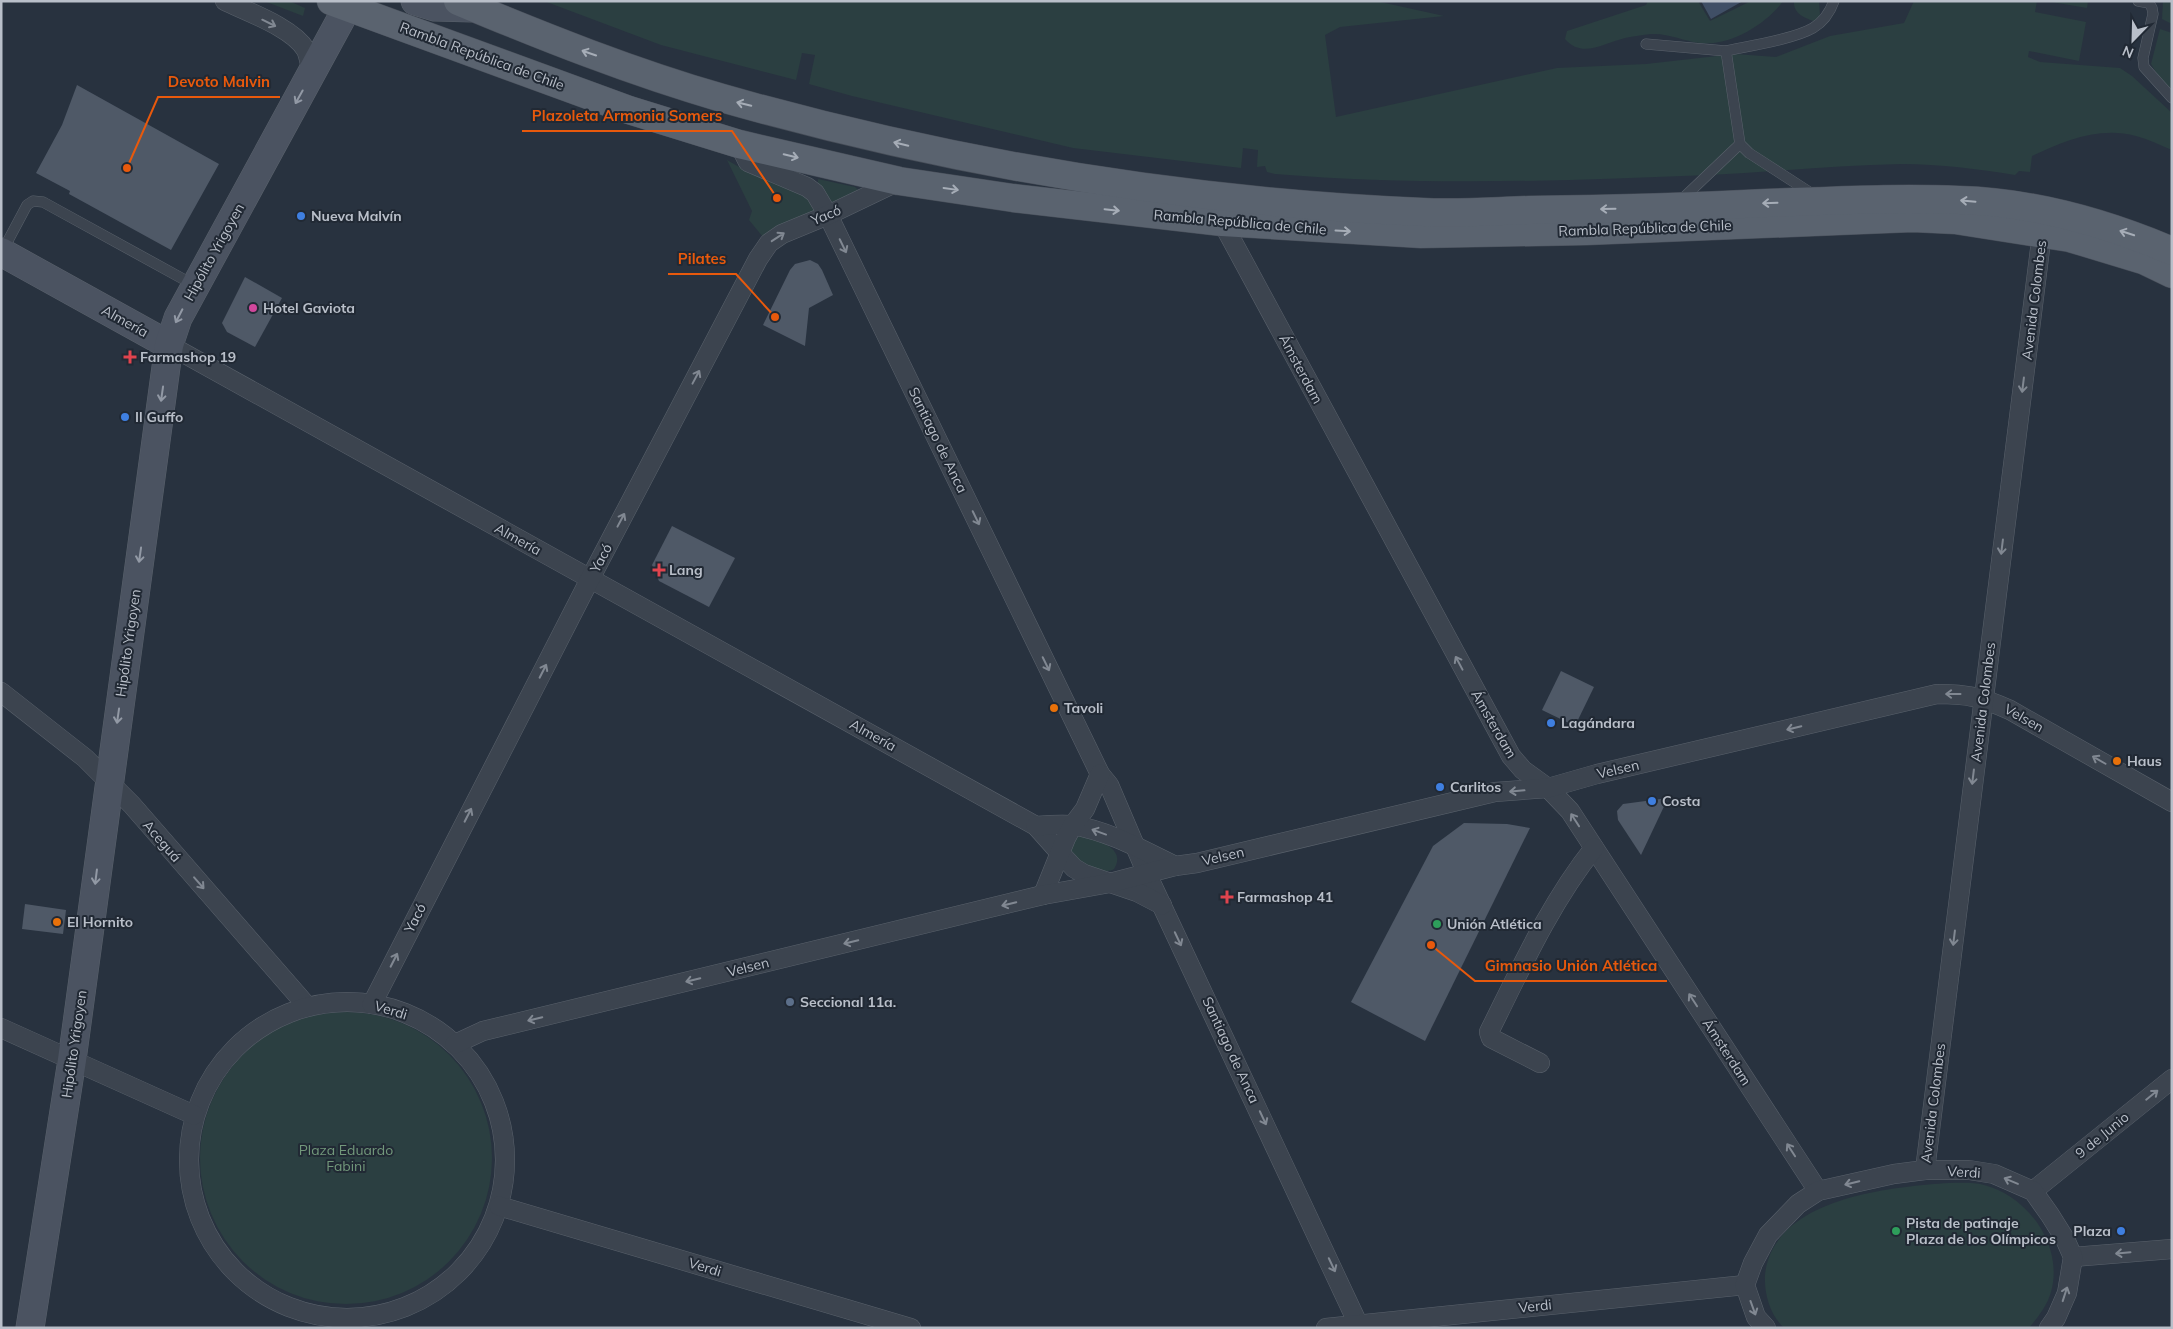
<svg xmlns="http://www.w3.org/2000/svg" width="2173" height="1329" font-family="Mulish,sans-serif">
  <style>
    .green { fill: #2b3f41 }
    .water { fill: #404f66 }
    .building { fill: #4f5967 }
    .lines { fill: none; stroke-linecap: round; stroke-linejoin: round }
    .lane-casing { stroke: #5a626c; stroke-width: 11 }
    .street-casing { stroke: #5a626c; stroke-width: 20 }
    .secondary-casing { stroke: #5a626c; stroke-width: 29 }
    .primary-casing { stroke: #464d58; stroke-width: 29 }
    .lane { stroke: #3c444f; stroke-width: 10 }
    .street { stroke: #3c444f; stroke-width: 19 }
    .secondary { stroke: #4b5361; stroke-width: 28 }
    .primary { stroke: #5a636f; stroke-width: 28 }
    .oneway { stroke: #818892 }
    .oneway2 { stroke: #a6adb7 }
    .oneway3 { stroke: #9299a5 }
    .shop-dot { fill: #3f7fe0; stroke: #212934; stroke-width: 2 }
    .hotel-dot { fill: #d1479c; stroke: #212934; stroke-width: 2 }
    .health-dot { fill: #e0444e; stroke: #212934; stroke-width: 2 }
    .food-dot { fill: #e8710a; stroke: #212934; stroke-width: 2 }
    .leisure-dot { fill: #2e9e5b; stroke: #212934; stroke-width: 2 }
    .service-dot { fill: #5c6f8a; stroke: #212934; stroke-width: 2 }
    .labels { text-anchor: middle; stroke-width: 4; stroke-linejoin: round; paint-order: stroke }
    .street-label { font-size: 14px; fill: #b9bfc9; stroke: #212934 }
    .poi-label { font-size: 14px; font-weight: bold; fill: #b9bfc9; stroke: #212934; text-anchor: start }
    .park-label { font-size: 14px; fill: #72987b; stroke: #212934 }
    .leader { fill: none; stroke: #e8590c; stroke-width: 2 }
    .callout-dot { fill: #e8590c; stroke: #212934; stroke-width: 2 }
    .callout-label { font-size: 15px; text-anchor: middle; font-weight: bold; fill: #e8590c; stroke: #212934; stroke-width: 4; stroke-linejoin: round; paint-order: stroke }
  </style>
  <rect width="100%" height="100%" fill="#28323f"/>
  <g class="green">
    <path d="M264,1h25l16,7 -2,8z"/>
    <path d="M544,1h832l68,15 -104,11 -15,8 11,82 221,-49 89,-4 89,-10 41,3 54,-21 74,-13 10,-22h123l-2,11 51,10 -7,39 -50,-10 -1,6 12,5 80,6 12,8 40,37v37c-12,-5 -24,-11 -36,-14 -37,-10 -72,5 -104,20l-2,16 -11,-1 -4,4c-37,-6 -75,-11 -113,-11 -64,1 -128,8 -193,11 -146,6 -288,11 -434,-1l-8,-2 -2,-6 -8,1 1,-17 -15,-2 -2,20 -168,-20 -221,-52 -43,-12 6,-29 -13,-2 -6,27 -135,-35z"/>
    <path d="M1648,1h50l12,20 41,-20h32c-16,23 -54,46 -83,42 -17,-2 -31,-10 -49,-9 -8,1 -18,2 -26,4 -21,5 -43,21 -60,1l2,-8 79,-26z"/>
    <path d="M1794,1h25l1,14 -4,7c-11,-4 -23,-8 -22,-21z"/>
    <path d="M2046,1h42l-1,7z"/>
    <path d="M2163,1h9v23l-10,-5z"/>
    <path d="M2160,29l12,4v57l-15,-16 -6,-10z"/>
    <path d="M727,160l19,11 59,24 5,5 5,11 -40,16 -12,10 -14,-17 3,-9z"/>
    <path d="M818,179l37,8 4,4 -28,13 -13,-21z"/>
    <path d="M1081,836c14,3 47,12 33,33 -11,7 -40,-4 -43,-19 0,-4 2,-7 3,-11z"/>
    <circle cx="346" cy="1158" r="146"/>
    <path d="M1949,1183c11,0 24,-1 35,2 44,11 80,61 67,107 -4,14 -13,25 -22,36h-245c-14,-13 -20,-34 -19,-53 8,-77 124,-88 184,-92z"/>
  </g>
  <path class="water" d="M1701,1h42l-32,18z"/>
  <g class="building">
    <path d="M77,85l142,79 -48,86 -102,-56 1,-3 -34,-18 26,-48z"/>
    <path d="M810,260l8,4 4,6 11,25 -24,13 -4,38 -42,-21 27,-55 5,-6z"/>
    <path d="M245,277l37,21 -27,49 -28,-15 -5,-9z"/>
    <path d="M672,526l63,32 -26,49 -50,-26 -7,-16z"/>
    <path d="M1561,671l33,16 -19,39 -33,-16z"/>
    <path d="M1668,798l-27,57 -23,-35 -1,-9 6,-7z"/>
    <path d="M1464,823l43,1 23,4 -105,213 -74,-39 82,-156z"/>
    <path d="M25,904l41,6 -3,24 -41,-5z"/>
  </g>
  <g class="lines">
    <g class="lane-casing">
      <g id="lane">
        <path d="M2138,1l11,2 3,5 1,6 -10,44 1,9 28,31"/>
        <path d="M1646,44l80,7"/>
        <path d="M1814,195l-65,-42 -9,-9 -14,-93c23,-5 68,-12 87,-23 10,-6 17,-16 21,-27"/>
        <path d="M1679,202l61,-58"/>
        <path d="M2,252l25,-47 6,-4 10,1 151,83"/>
      </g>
    </g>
    <g class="street-casing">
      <g id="street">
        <path d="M225,1c23,11 68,27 81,49 3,6 4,16 6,23"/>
        <path d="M739,144l9,18 59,25 8,6 13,22 272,559 9,11 38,89 213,454"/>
        <path d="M1222,222l289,534 12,14 25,18 22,23 248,380"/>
        <path d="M169,345l867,481 24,27 14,15 10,6 53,18 25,13"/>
        <path d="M1,692l84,66 47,47 175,201"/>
        <path d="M1036,826c12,-1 24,-2 35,-1 36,5 72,25 104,41"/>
        <path d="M1043,895l23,-57 7,-13 12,-16 15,-35"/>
        <circle cx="347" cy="1160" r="158"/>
        <path d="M372,1004l218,-425 168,-320 11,-16 13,-9 46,-19 71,-34"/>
        <path d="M1,1028l193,87"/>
        <path d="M455,1044l28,-13 560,-136 67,-12 65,-17 22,-3 298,-71 53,-4 49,-14 340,-80c31,0 44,3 73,16l162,92"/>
        <path d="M1540,1063l-49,-25 -2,-6c31,-62 61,-129 105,-184"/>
        <path d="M1925,1170l117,-937"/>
        <path d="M2033,1191l139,-112"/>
        <path d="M499,1206l412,122"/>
        <path d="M2073,1257l99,-8"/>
        <path d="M1326,1328l419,-43"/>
        <path d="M1766,1328l-10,-11 -11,-32 8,-22 15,-28 30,-31 20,-13 76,-17 31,-4h44l25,4 39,17 17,24 15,24 8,18 -6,36 -11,25 -7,10"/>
      </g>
    </g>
    <g class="secondary-casing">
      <g id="secondary">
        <path d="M415,1l20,6 38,1"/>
        <path d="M1,252l168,93"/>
        <path d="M30,1328l42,-268 97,-715 9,-27 169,-310 6,-7"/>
      </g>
    </g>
    <g class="primary-casing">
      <g id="primary">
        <path d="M331,1l298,109 110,34 160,37 114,17 209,24 199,12 166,-3 276,-11 50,-2 42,2 115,18 73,22 29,14"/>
        <path d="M458,1c86,36 174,71 264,97 228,65 464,104 701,114 35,2 71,-1 106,-2 79,-1 158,-3 237,-7 64,-2 129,-6 193,-3 73,2 147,23 213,51"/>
      </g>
    </g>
    <use href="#lane" class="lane"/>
    <use href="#street" class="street"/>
    <use href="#secondary" class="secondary"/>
    <use href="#primary" class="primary"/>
  </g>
  <defs><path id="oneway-shaft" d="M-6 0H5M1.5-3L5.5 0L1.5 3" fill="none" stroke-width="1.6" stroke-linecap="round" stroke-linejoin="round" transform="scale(1.25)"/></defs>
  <g class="oneway">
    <use href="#oneway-shaft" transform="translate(269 23) rotate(26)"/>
    <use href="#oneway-shaft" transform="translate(778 237) rotate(-33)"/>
    <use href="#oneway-shaft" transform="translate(843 246) rotate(64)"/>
    <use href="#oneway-shaft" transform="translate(696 377) rotate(-62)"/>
    <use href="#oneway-shaft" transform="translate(2023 385) rotate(97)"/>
    <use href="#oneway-shaft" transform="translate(976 518) rotate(64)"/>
    <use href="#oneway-shaft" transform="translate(621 520) rotate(-62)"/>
    <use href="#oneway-shaft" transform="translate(2002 547) rotate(97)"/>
    <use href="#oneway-shaft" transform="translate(1459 663) rotate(-118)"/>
    <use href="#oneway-shaft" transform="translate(1046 664) rotate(64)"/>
    <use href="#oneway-shaft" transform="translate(543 671) rotate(-63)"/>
    <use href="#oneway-shaft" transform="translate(1953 694) rotate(180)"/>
    <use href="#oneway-shaft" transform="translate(1794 728) rotate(167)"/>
    <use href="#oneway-shaft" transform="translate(2099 760) rotate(-150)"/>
    <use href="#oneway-shaft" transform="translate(1973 777) rotate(97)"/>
    <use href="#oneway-shaft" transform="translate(1517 791) rotate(175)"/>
    <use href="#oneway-shaft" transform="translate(468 815) rotate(-63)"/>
    <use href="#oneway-shaft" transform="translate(1575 820) rotate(-123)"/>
    <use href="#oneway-shaft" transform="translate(1099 832) rotate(-160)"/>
    <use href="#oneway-shaft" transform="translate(199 883) rotate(49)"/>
    <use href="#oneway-shaft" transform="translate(1009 904) rotate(166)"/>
    <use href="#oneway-shaft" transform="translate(1954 938) rotate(97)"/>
    <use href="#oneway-shaft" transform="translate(1178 939) rotate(65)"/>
    <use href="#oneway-shaft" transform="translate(851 942) rotate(166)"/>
    <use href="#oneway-shaft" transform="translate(394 960) rotate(-63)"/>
    <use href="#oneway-shaft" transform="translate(693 980) rotate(166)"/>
    <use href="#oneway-shaft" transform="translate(1693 1000) rotate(-123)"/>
    <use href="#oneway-shaft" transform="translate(535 1019) rotate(166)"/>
    <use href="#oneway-shaft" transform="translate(2152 1095) rotate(-39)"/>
    <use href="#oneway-shaft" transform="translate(1263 1118) rotate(65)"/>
    <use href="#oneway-shaft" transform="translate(1791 1150) rotate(-123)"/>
    <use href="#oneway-shaft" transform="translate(2011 1181) rotate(-157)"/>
    <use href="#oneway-shaft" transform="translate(1852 1183) rotate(167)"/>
    <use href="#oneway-shaft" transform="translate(2123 1253) rotate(175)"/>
    <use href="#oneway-shaft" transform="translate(1332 1265) rotate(65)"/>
    <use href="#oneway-shaft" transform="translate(2065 1294) rotate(-72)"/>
    <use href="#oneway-shaft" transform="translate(1753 1308) rotate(70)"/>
  </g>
  <g class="oneway2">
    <use href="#oneway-shaft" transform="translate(589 53) rotate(-161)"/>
    <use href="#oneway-shaft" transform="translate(744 104) rotate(-166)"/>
    <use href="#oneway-shaft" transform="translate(901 144) rotate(-166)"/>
    <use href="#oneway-shaft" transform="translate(791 156) rotate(13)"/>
    <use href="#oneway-shaft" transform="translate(951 189) rotate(8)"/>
    <use href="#oneway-shaft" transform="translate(1968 201) rotate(-175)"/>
    <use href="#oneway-shaft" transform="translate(1770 203) rotate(178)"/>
    <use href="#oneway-shaft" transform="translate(1608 209) rotate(179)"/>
    <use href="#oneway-shaft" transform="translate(1112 210) rotate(6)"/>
    <use href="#oneway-shaft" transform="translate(1343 231) rotate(3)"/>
    <use href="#oneway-shaft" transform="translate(2127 233) rotate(-162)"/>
  </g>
  <g class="oneway3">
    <use href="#oneway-shaft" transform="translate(299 97) rotate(119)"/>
    <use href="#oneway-shaft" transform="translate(179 316) rotate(117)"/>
    <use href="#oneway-shaft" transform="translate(162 394) rotate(98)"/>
    <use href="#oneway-shaft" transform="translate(140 555) rotate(98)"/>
    <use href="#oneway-shaft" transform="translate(118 716) rotate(98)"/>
    <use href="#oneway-shaft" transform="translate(96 877) rotate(97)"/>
  </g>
  <g class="shop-dot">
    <circle cx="301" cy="216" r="5"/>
    <circle cx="125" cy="417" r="5"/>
    <circle cx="1551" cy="723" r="5"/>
    <circle cx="1440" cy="787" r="5"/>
    <circle cx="1652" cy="801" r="5"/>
    <circle cx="2121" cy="1231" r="5"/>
  </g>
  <circle class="hotel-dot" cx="253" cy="308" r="5"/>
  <g class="health-dot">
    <path d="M127.5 349.5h5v5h5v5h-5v5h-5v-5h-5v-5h5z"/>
    <path d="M656.5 562.5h5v5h5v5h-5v5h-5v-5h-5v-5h5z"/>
    <path d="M1224.5 889.5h5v5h5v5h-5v5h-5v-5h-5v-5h5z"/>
  </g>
  <g class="food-dot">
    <circle cx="1054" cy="708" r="5"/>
    <circle cx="2117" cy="761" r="5"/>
    <circle cx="57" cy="922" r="5"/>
  </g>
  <g class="leisure-dot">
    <circle cx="1437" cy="924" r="5"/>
    <circle cx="1896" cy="1231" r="5"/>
  </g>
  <circle class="service-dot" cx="790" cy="1002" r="5"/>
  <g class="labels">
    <g class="street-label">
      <text transform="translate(482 56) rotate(20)" y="5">Rambla República de Chile</text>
      <text transform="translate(826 215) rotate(-23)" y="5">Yacó</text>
      <text transform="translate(1240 222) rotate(5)" y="5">Rambla República de Chile</text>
      <text transform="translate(1645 228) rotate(-2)" y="5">Rambla República de Chile</text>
      <text transform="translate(214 252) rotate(-61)" y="5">Hipólito Yrigoyen</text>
      <text transform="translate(2034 300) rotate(-83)" y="5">Avenida Colombes</text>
      <text transform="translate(125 321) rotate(29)" y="5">Almería</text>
      <text transform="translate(1301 369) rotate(62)" y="5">Ámsterdam</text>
      <text transform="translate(938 440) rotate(64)" y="5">Santiago de Anca</text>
      <text transform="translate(518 539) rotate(29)" y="5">Almería</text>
      <text transform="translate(601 558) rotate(-62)" y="5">Yacó</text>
      <text transform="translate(128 643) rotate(-82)" y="5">Hipólito Yrigoyen</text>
      <text transform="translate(1983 702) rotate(-83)" y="5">Avenida Colombes</text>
      <text transform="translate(2024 718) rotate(29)" y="5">Velsen</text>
      <text transform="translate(1494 724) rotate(60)" y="5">Ámsterdam</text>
      <text transform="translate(873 735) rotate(29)" y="5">Almería</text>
      <text transform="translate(1618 769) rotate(-13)" y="5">Velsen</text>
      <text transform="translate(162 841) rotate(49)" y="5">Aceguá</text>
      <text transform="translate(1223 856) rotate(-13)" y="5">Velsen</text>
      <text transform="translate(415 918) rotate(-63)" y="5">Yacó</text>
      <text transform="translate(748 967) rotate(-14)" y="5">Velsen</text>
      <text transform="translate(391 1010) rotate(17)" y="5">Verdi</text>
      <text transform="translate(74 1044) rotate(-82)" y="5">Hipólito Yrigoyen</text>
      <text transform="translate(1231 1050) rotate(65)" y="5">Santiago de Anca</text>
      <text transform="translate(1727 1052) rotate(57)" y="5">Ámsterdam</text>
      <text transform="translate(1933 1103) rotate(-83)" y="5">Avenida Colombes</text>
      <text transform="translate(2102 1135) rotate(-39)" y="5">9 de Junio</text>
      <text transform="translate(1964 1172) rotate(3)" y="5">Verdi</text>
      <text transform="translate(705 1267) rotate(17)" y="5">Verdi</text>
      <text transform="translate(1535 1306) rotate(-6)" y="5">Verdi</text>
    </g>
    <g class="poi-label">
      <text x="311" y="221">Nueva Malvín</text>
      <text x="263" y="313">Hotel Gaviota</text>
      <text x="140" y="362">Farmashop 19</text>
      <text x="135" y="422">Il Guffo</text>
      <text x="669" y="575">Lang</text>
      <text x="1064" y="713">Tavoli</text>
      <text x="1561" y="728">Lagándara</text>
      <text x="2127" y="766">Haus</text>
      <text x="1450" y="792">Carlitos</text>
      <text x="1662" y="806">Costa</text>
      <text x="1237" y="902">Farmashop 41</text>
      <text x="67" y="927">El Hornito</text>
      <text x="1447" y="929">Unión Atlética</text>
      <text x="800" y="1007">Seccional 11a.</text>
      <text x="1906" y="1228">Pista de patinaje<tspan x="1906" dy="16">Plaza de los Olímpicos</tspan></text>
      <text x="2111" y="1236" text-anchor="end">Plaza</text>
    </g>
    <g class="park-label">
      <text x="346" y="1155">Plaza Eduardo<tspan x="346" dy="16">Fabini</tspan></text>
    </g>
  </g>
  <path class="leader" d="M127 168L158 97H280M777 198L732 131H522M775 317L736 274H668M1431 945L1475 981H1667"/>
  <g class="callout-dot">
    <circle cx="127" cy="168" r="5"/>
    <circle cx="777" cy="198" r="5"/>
    <circle cx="775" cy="317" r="5"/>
    <circle cx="1431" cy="945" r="5"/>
  </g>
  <g class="callout-label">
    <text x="219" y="87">Devoto Malvin</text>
    <text x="627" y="121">Plazoleta Armonia Somers</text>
    <text x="702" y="264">Pilates</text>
    <text x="1571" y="971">Gimnasio Unión Atlética</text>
  </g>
  <rect width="2173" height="1329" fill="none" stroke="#b9bfc9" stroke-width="5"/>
  <g transform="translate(2133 40) rotate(203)" stroke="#212934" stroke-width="4" paint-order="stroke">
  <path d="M0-4L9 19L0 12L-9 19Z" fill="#b9bfc9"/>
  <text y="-8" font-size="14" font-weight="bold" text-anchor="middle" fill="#b9bfc9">N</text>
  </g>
</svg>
